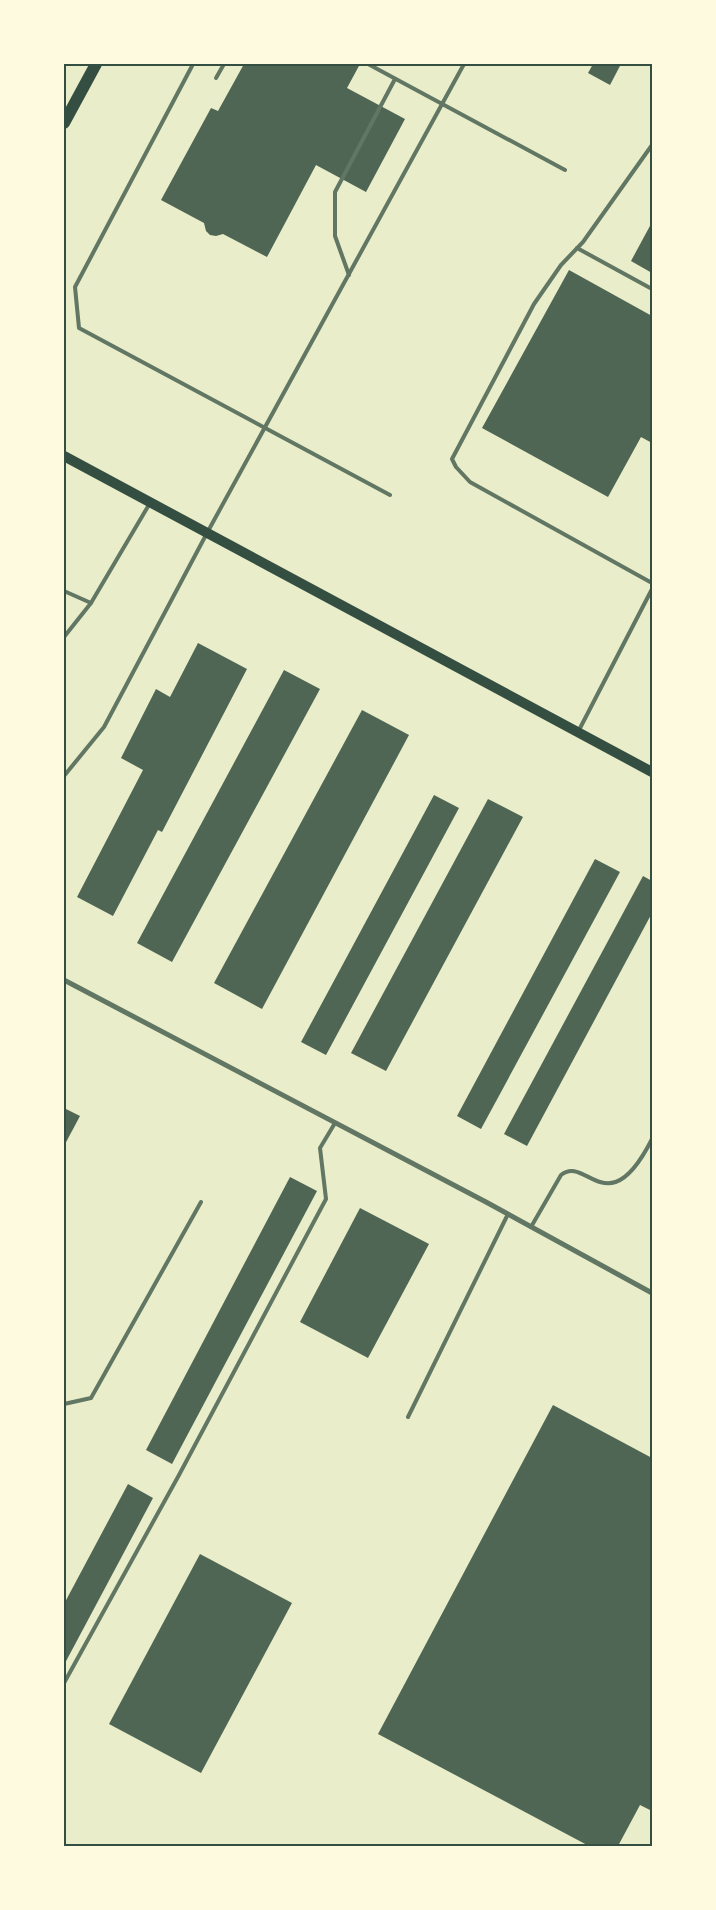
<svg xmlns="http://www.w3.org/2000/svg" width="716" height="1910" font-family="'Fira Sans',sans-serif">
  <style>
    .building { fill: #4f6655 }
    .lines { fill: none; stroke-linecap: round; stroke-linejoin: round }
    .service { stroke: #617663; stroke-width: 4 }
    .minor { stroke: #617663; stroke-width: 5 }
    .secondary { stroke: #344e41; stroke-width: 10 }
    .primary { stroke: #344e41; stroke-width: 12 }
    .neatline { fill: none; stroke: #344e41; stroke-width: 2 }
  </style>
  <rect width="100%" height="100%" fill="#e9edc9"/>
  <g class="building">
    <path d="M244,64h116l-13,24 58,31 -39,73 -50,-27 -49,92 -44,-23 -7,2 -6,-1 -4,-4 -2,-8 -43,-23 50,-92 7,3z"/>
    <path d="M593,64h28l-11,21 -22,-12z"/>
    <path d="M651,224h1v49l-21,-12z"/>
    <path d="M569,270l83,46v127l-11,-6 -33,60 -126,-69z"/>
    <path d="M198,643l49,26 -85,163 -4,-2 -45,86 -36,-19 66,-127 -22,-12 35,-69 14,8z"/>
    <path d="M284,670l36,19 -148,273 -35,-19z"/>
    <path d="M362,710l47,25 -147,274 -48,-26z"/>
    <path d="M434,795l25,13 -133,247 -25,-13z"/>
    <path d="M488,799l35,18 -137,254 -35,-18z"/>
    <path d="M595,859l25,13 -139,257 -24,-13z"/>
    <path d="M643,876l9,5v32l-125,233 -23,-12z"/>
    <path d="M64,1108l16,8 -16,30z"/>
    <path d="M290,1177l27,14 -145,273 -26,-14z"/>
    <path d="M360,1208l69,36 -61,114 -68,-36z"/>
    <path d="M553,1405l99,53v353l-12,-6 -22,41h-29l-211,-112z"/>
    <path d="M128,1484l25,14 -89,167v-61z"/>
    <path d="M200,1554l92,49 -91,170 -92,-49z"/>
  </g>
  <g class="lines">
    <g class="service">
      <path d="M368,64l197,106"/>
      <path d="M192,66l-117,221 4,41 311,167"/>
      <path d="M216,78l8,-14"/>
      <path d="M652,145l-69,97 -22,23 -27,39 -82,155 4,8 14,15 182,101"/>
      <path d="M577,248l75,41"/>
      <path d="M349,275l-14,-39v-44l60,-113"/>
      <path d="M64,591l27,12 59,-100"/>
      <path d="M64,637l27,-34"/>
      <path d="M578,732l74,-143"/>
      <path d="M64,776l40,-49 103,-194 257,-469"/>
      <path d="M531,1227l30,-52c25,-21 47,51 91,-36"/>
      <path d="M64,1404l27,-6 110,-196"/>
      <path d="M408,1417l100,-203"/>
      <path d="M64,1683l115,-208 147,-276 -6,-51 15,-25"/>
    </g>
    <g class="minor">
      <path d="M64,980l422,222 166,91"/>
      <path d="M64,1846h1"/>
    </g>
    <path class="secondary" d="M64,456l588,316"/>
    <path class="primary" d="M64,123l32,-59"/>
  </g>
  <rect width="716" height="1910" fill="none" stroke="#fefae0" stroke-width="130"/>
  <rect x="65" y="65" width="586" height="1780" class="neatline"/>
</svg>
